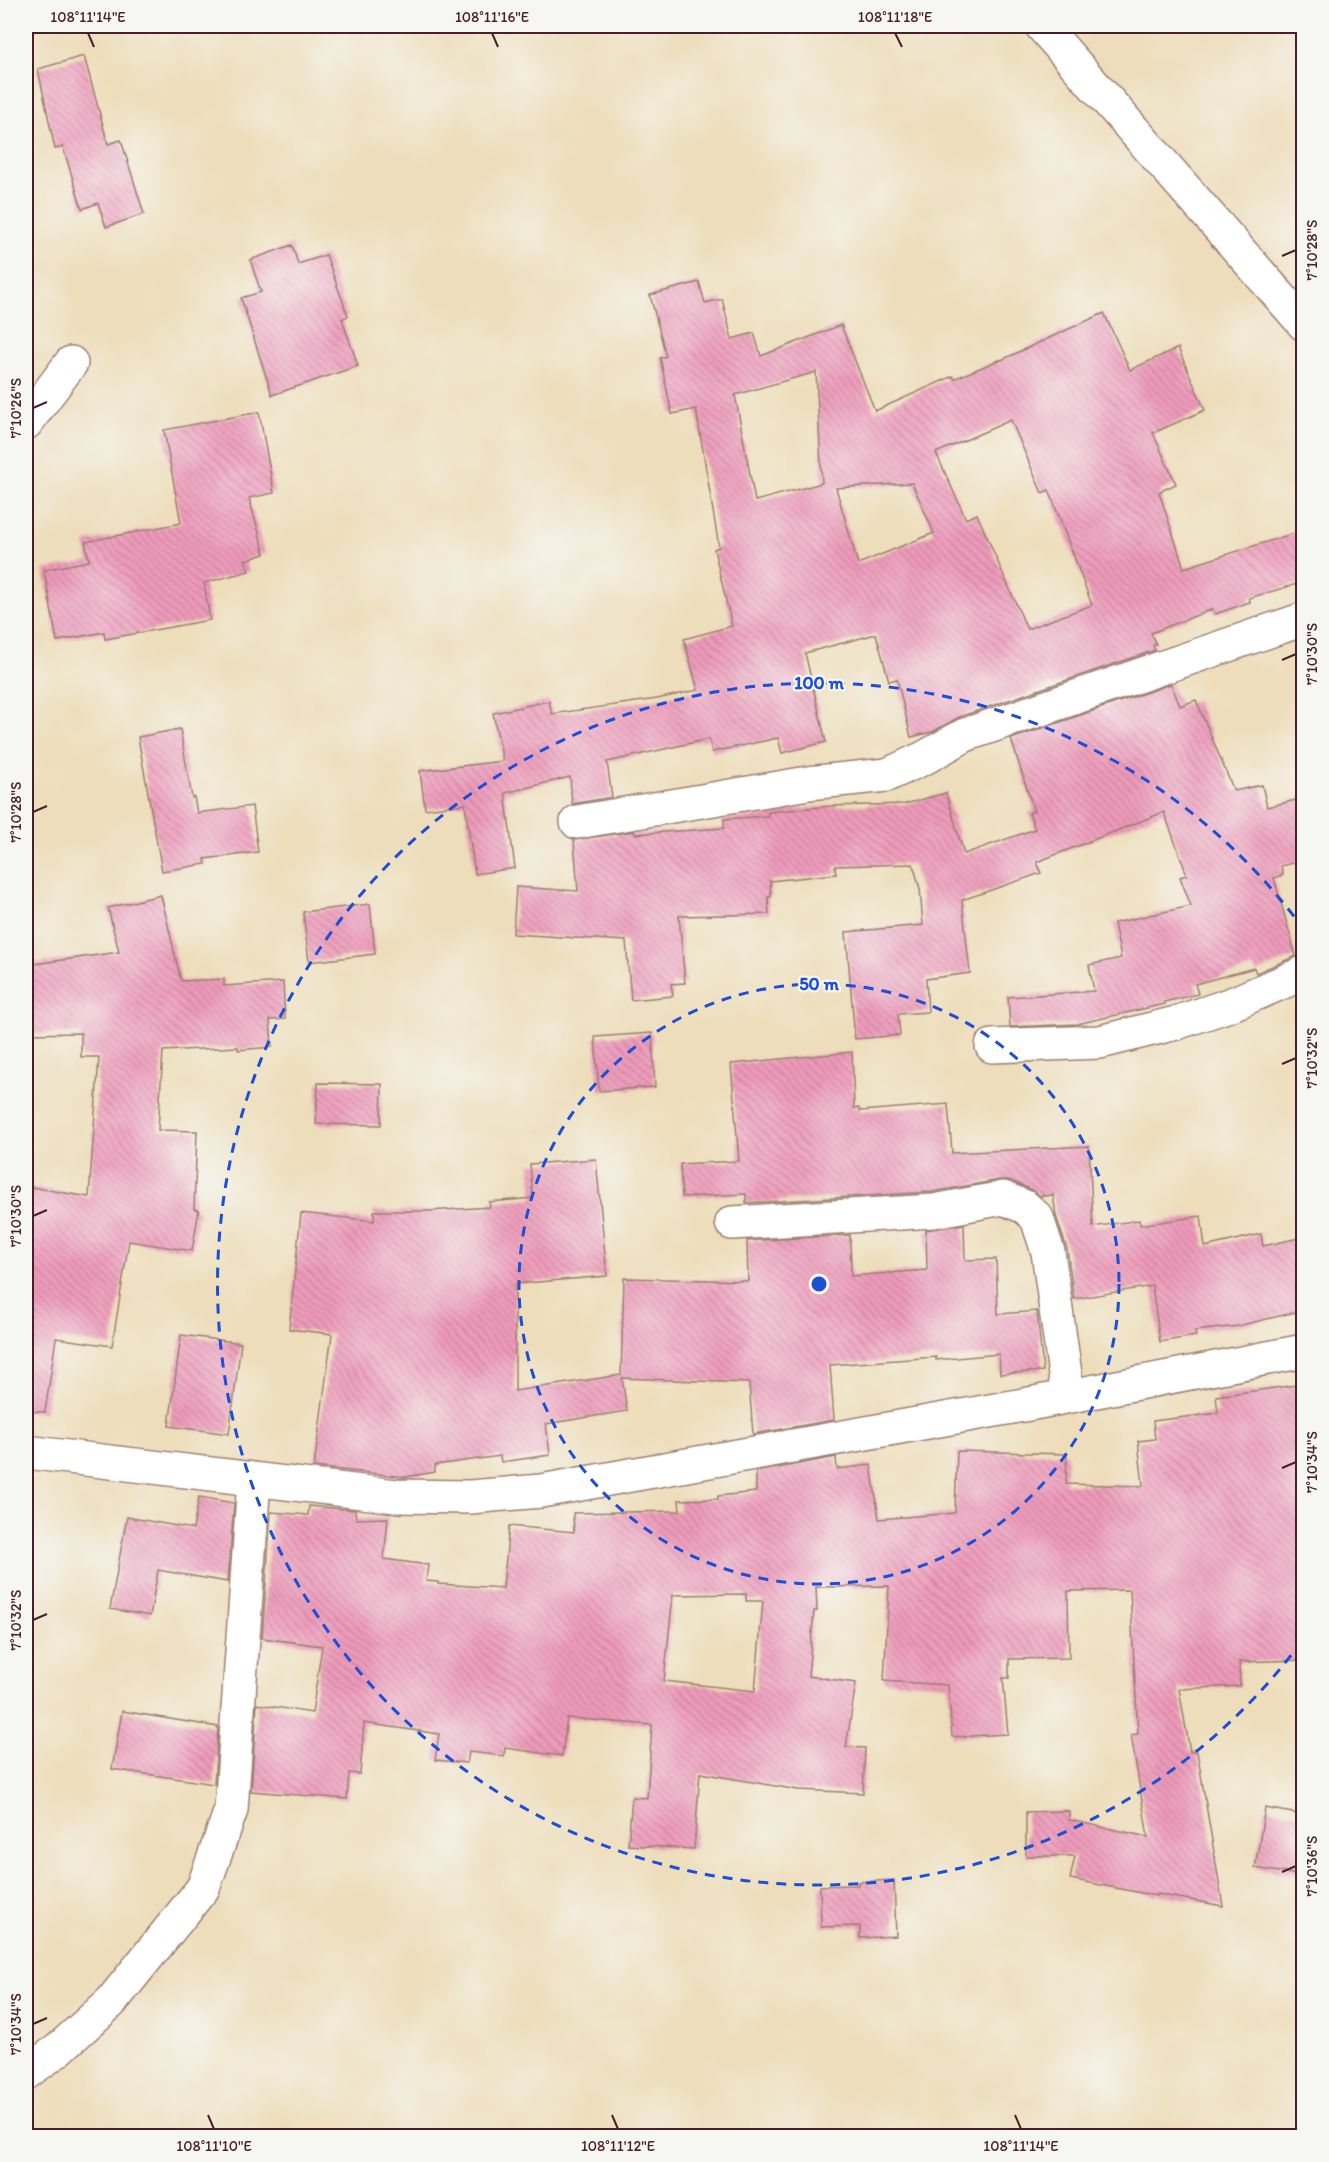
<svg xmlns="http://www.w3.org/2000/svg" width="1329" height="2162" font-family="Itim,sans-serif">
  <style>
    .building { fill: url(#building-back-hatch); fill-rule: evenodd }
    .lines { fill: none; stroke-linecap: round; stroke-linejoin: round }
    .minor-casing { stroke: #9c7e72; stroke-width: 36 }
    .minor { stroke: #fff; stroke-width: 33 }
    .ticks { fill: none; stroke: #4a1f2b; stroke-width: 2 }
    .ring { fill: none; stroke: #1d4ed8; stroke-width: 3; stroke-dasharray: 10 8 }
    .centre { fill: #1d4ed8; stroke: #f6f6f2; stroke-width: 3 }
    .ring-label { font-size: 18px; text-anchor: middle; font-weight: bold; fill: #1d4ed8; stroke: #f6f6f2; stroke-width: 4.5; stroke-linejoin: round; paint-order: stroke }
    .neatline { fill: none; stroke: #4a1f2b; stroke-width: 2 }
    .ticks-label { font-size: 15px; text-anchor: middle; fill: #4a1f2b }
  </style>
  <defs>
    <pattern id="building-back-hatch" width="6" height="6" patternUnits="userSpaceOnUse" patternTransform="scale(1.5)"><rect width="6" height="6" fill="#ef9bbb"/><path d="M-1 5l2 2M0 0l6 6M5-1l2 2" fill="none" stroke="#c47e98"/></pattern>
  </defs>
  <rect width="100%" height="100%" fill="#f6f6f2"/>
  <filter id="ink" filterUnits="userSpaceOnUse"><feTurbulence type="fractalNoise" baseFrequency=".0167" numOctaves="2"/><feDisplacementMap in="SourceGraphic" scale="12" xChannelSelector="R" yChannelSelector="G"/><feConvolveMatrix kernelMatrix="1 2 1 2 8 2 1 2 1" color-interpolation-filters="sRGB"/></filter>
  <filter id="wash" filterUnits="userSpaceOnUse"><feTurbulence type="fractalNoise" baseFrequency=".008" numOctaves="4" result="noise"/><feDisplacementMap in="SourceGraphic" scale="24" xChannelSelector="R" yChannelSelector="G"/><feGaussianBlur stdDeviation="1.35" result="paint"/><feColorMatrix in="noise" values="0 0 0 0 0 0 0 0 0 0 0 0 0 0 0 0 0 1.4 0 .05"/><feComposite in="paint" operator="in"/></filter>
  <g filter="url(#wash)">
    <rect width="100%" height="100%" fill="#edddba"/>
    <g id="blocks">
      <g class="building">
        <path d="M84,56l24,88 13,-4 23,74 -38,13 -8,-24 -16,6 -19,-62 -8,2 -17,-80z"/>
        <path d="M292,245l6,19 28,-9 22,61 -6,3 16,47 -86,29 -31,-97 20,-6 -11,-32z"/>
        <path d="M699,282l6,21 17,-4 10,40 22,-6 7,23 80,-31 34,86 78,-35 1,3 45,-19v1l105,-48 26,57 48,-22 27,62 -52,23 23,51 -17,8 25,76 120,-38v52l-55,16 1,4 -35,12 -2,-5 -62,24 5,11 -3,1 2,5 -196,67 -27,15 -21,5 -14,-58 -8,2 -13,-47 -71,19 21,89 -44,11 -4,-15 -66,14 -3,-13 -102,23 5,35 -40,7 -2,-27 -65,16 10,75 -40,6 -10,-70 -40,5 -5,-38 83,-10 -10,-48 56,-12 3,13 105,-15 41,-9 -14,-51 48,-13 -18,-77 5,-2 -23,-138 -24,5 -12,-56 6,-2 -16,-61zM816,372l6,111 -67,18 -20,-106zM1011,420l31,73 7,-3 43,115 -65,24 -50,-115 -11,5 -30,-66zM912,483l22,50 -76,31 -22,-76z"/>
        <path d="M259,412l15,81 -25,5 16,56 -20,6 4,11 -45,12 6,37 -105,19 -1,-7 -47,9 -13,-71 45,-9 -4,-19 96,-19 -17,-93z"/>
        <path d="M1171,684l9,22 16,-6 38,91 28,-6 5,22 37,-9v62l-23,6 2,9 -9,3 22,78 -40,17 -2,-5 -59,16 3,10 -34,8 1,2 -88,20 -67,3 -2,-30 86,-6 -5,-26 32,-7 -7,-35 77,-17 -11,-29 7,-2 -23,-63 -127,50 4,11 -79,27 8,73 -44,6 2,33 -30,2 2,21 -45,4 -9,-107 77,-7 -3,-36 -7,-25 -78,2 1,8 -66,7 1,16h-3l1,17 -90,2 6,67 -14,1 2,12 -42,4 -5,-59 -113,-7 3,-47 62,4 -4,-51 60,-9 1,3 89,-6v-9l44,-3v-4l63,-6 74,-2 41,-11 18,61 71,-25 -6,-16 5,-2 -23,-72z"/>
        <path d="M180,729l12,69 2,-1 3,16 55,-7 6,46 -53,7 1,5 -44,7 -24,-134z"/>
        <path d="M161,895l20,86 43,-2v7l59,-4 2,37 -15,1 2,27 -34,3v-3l-75,4 -5,79 39,1 -3,78 5,1 -7,41 -63,-10 -17,105 -56,-8 -11,74 -19,-1v-215l4,1 2,-10 57,10 10,-140h-18v-24l-53,1 -1,-69 92,-13 -11,-44z"/>
        <path d="M370,904l5,50 -66,8 -6,-50z"/>
        <path d="M652,1033l3,54 -56,4 -4,-54z"/>
        <path d="M852,1052l2,56h5l1,3 88,-7 4,49 137,-7 4,81 46,-7 1,5 61,-9 4,31 56,-13 2,12 41,-9v73l-66,16 -43,5 1,5 -36,6 -8,-56 -78,13 -7,-50 -11,-33 -3,-21 -13,1 -8,-6 -23,-10h-9l-68,12 -186,11v-9l-64,3 -2,-33 59,-3 -8,-97z"/>
        <path d="M318,1083l64,1 -1,41 -65,-1z"/>
        <path d="M596,1159l11,117 -92,8v107l106,-16 3,-97 124,3 -1,-40 103,-6 1,41 76,-6 -1,-40 38,-6 1,36 31,-1 2,55 39,-3 6,60 -43,3 -1,-20 -63,6v-3l-106,8 4,55 -81,14 -4,-51 -127,-5 5,33 -81,13 4,31 -49,7 -1,-6 -65,9v7l-30,5 -91,-10 18,-133 -43,-5 12,-116 73,8v-10h54l62,-4 -1,-5 44,-4 -3,-34z"/>
        <path d="M181,1335l60,8 -12,91 -60,-8z"/>
        <path d="M1304,1384v276l-65,2 1,24 -61,3 11,63 7,-1 26,155 -66,-12v2l-87,-17 5,-23h-49v-44l43,-1v9l79,17 -17,-102 7,-1 -8,-144 -62,1 1,67 -60,1v19h-6l5,56 -56,3 -4,-52 -64,-4 5,-95 -73,1 1,24h-3l-6,65 48,7 -10,64 19,1 -2,45 -65,-3 -98,-17 -6,76 -66,-4 4,-48 15,1 5,-73 -85,-7 -5,38 -57,-8 -1,8 -35,-4 -2,11 -32,-3 4,-26 -75,-11 -4,51 -11,-1 -2,26 -96,-8 6,-87 55,9 10,-67 -60,-8 9,-126 37,3 1,-9 46,4 1,9 32,-1 -4,41 44,6 -2,16 12,1v2l65,4 6,-62 65,6 -1,-19 107,-2 -1,-11 39,-1v-3l38,-4v-20l80,-15 1,12 34,-4 8,54 76,-6 2,-62 110,3 -1,30 77,2 -5,-45 17,-2 -2,-18 65,-8 -2,-17zM746,1594v7h17l-8,90 -91,-10 9,-86z"/>
        <path d="M199,1497l35,6 -6,79 -70,-12 -8,46 -40,-7 17,-92 66,12z"/>
        <path d="M122,1711l96,16 -4,57 -102,-15z"/>
        <path d="M1265,1808l39,7v61l-49,-8z"/>
        <path d="M894,1880l2,56 -36,2v-12l-39,1 -1,-41 38,-1v-3z"/>
      </g>
    </g>
  </g>
  <g filter="url(#ink)">
    <use href="#blocks" fill-opacity="0" stroke="#9c7e72" stroke-width="1.5"/>
    <g class="lines">
      <g class="minor-casing">
        <g id="minor">
          <path d="M1042,26l262,298"/>
          <path d="M26,423l45,-60"/>
          <path d="M577,822l231,-39 79,-8 37,-17 41,-23 339,-116"/>
          <path d="M992,1046l108,-4 76,-19 56,-19 72,-31"/>
          <path d="M732,1223l202,-12 69,-13 22,9 12,11 11,34 20,144"/>
          <path d="M26,1452l370,44 74,1 71,-6 488,-87 275,-53"/>
          <path d="M26,2073l32,-23 53,-48 92,-114 28,-78 23,-330"/>
        </g>
      </g>
      <use href="#minor" class="minor"/>
    </g>
  </g>
  <path class="ticks" d="M88,33l6,14M492,33l6,14M895,33l7,14M1282,256l14,-6M33,408l14,-6M1282,660l14,-6M33,812l14,-6M1282,1064l14,-6M33,1216l14,-6M1282,1468l14,-6M33,1620l14,-6M1282,1872l14,-6M33,2024l14,-6M208,2115l6,14M612,2115l6,14M1015,2115l6,14"/>
  <g class="ring">
    <circle cx="819" cy="1284" r="300"/>
    <path d="M1302 1641A601 601 0 1 1 1302 927"/>
  </g>
  <circle cx="819" cy="1284" r="9" class="centre"/>
  <g class="ring-label">
    <text x="819" y="689">100 m</text>
    <text x="819" y="990">50 m</text>
  </g>
  <rect width="1329" height="2162" fill="none" stroke="#f6f6f2" stroke-width="66"/>
  <rect x="33" y="33" width="1263" height="2096" class="neatline"/>
  <g class="ticks-label">
    <text x="88" y="22">108°11'14"E</text>
    <text x="492" y="22">108°11'16"E</text>
    <text x="895" y="22">108°11'18"E</text>
    <text transform="translate(1312 250) rotate(-90)" y="5">7°10'28"S</text>
    <text transform="translate(16 408) rotate(-90)" y="5">7°10'26"S</text>
    <text transform="translate(1312 654) rotate(-90)" y="5">7°10'30"S</text>
    <text transform="translate(16 812) rotate(-90)" y="5">7°10'28"S</text>
    <text transform="translate(1312 1058) rotate(-90)" y="5">7°10'32"S</text>
    <text transform="translate(16 1216) rotate(-90)" y="5">7°10'30"S</text>
    <text transform="translate(1312 1462) rotate(-90)" y="5">7°10'34"S</text>
    <text transform="translate(16 1620) rotate(-90)" y="5">7°10'32"S</text>
    <text transform="translate(1312 1866) rotate(-90)" y="5">7°10'36"S</text>
    <text transform="translate(16 2024) rotate(-90)" y="5">7°10'34"S</text>
    <text x="214" y="2151">108°11'10"E</text>
    <text x="618" y="2151">108°11'12"E</text>
    <text x="1021" y="2151">108°11'14"E</text>
  </g>
</svg>
